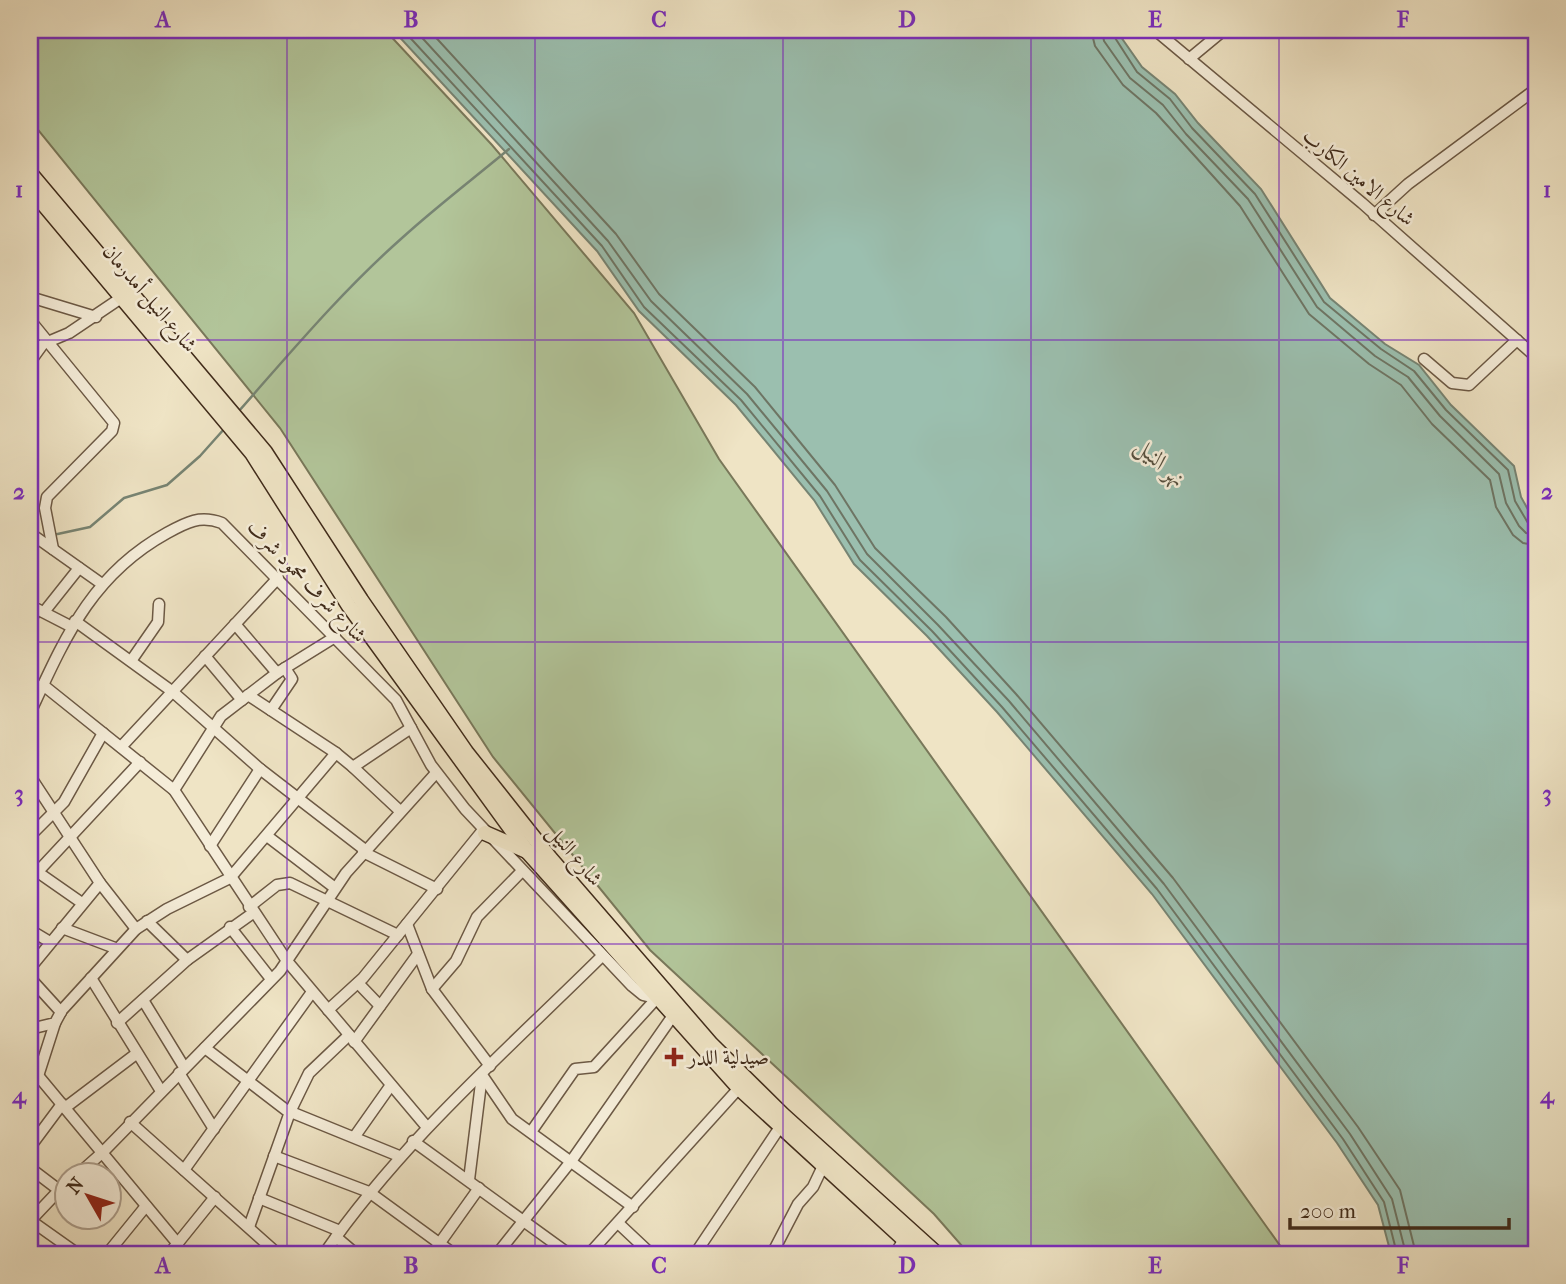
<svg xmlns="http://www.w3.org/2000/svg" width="1566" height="1284" font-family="'IM FELL French Canon',Amiri,serif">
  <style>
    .green { fill: #b2c59a; stroke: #79785a; stroke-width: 2 }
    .water { fill: #9bbfaf; stroke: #778473; stroke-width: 2 }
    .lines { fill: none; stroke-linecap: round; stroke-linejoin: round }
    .shore { stroke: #6e7564; stroke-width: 2 }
    .stream { stroke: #778473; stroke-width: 2.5 }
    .minor-casing { stroke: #6c5945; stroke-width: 13 }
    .major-casing { stroke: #402b1a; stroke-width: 17 }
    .minor { stroke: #f5edd9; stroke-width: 10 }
    .major { stroke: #efe4c5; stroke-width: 14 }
    .grid { fill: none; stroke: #7b2cbf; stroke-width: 2; stroke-opacity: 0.55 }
    .poi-dot { fill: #8f2418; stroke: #f5edd9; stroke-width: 2.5 }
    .labels { text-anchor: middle; stroke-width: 5; stroke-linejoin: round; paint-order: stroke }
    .street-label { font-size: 21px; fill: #402b1a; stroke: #f5edd9 }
    .poi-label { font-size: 21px; fill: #402b1a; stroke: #f5edd9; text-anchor: start }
    .water-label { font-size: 23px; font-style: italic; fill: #57503f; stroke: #f5edd9 }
    .neatline { fill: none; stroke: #7b2cbf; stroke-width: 2.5 }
    .grid-label { font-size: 23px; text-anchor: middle; font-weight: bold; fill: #7b2cbf }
  </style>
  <rect width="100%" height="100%" fill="#efe4c5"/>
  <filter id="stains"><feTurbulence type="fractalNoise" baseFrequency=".00286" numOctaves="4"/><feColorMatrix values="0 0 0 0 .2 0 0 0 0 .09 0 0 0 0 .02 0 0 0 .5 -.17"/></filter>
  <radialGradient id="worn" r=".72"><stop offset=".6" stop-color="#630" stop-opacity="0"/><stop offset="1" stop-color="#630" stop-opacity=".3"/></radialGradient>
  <path class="green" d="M30,30h355l107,115 142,168 85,146 567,795h-317l-35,-40 -284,-264 -157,-193 -213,-329 -250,-308z"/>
  <path class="water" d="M393,30h723l26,37 33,27 23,29 63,66 69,109 55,46 34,21 32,40 63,61 7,31 15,27v730h-145l-13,-49 -41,-62 -185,-249 -155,-182 -70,-76 -73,-72 -40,-64 -78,-95 -97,-94 -42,-60z"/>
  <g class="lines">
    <g class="shore">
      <path d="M403,30l199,216 42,61 97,93 79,96 40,64 72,71 70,76 155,182 186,250 41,63 13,52"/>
      <path d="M415,30l193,211 43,60 96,93 80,97 40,63 71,71 71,76 155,183 186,250 42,65 14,55"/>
      <path d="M429,30l187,204 43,60 96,93 80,98 40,63 71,69 70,77 157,184 185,249 42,63 16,64"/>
      <path d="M1091,30l4,16 28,39 33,28 84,93 69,108 60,50 32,21 31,39 58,56 6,27 17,28 10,8 13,2"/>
      <path d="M1102,30l2,11 26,37 33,27 23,29 62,65 69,108 58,49 33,21 32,39 59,58 7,29 13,23 7,7 10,2"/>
      <path d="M1110,30l27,42 33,27 22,29 63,66 69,108 57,47 33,22 32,39 62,60 7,31 13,22 8,3"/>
    </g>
    <g class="stream">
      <path d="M238,412c53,-60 104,-121 164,-174 34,-31 71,-59 107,-89"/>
      <path d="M53,535l37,-8 34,-29 43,-13 33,-29 25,-28"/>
    </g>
    <g class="minor-casing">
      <g id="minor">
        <path d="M1155,30l207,173 174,154"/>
        <path d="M1189,59l35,-29"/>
        <path d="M1374,215l34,-31 128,-95"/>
        <path d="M30,297l66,20"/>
        <path d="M30,320l84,103 -2,8 -65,66 -2,11 8,41"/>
        <path d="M1424,359l28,24 17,2 48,-45"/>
        <path d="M30,362l13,-18 26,-11 52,-35"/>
        <path d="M30,533l72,51"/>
        <path d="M44,612l35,-44"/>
        <path d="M75,621l98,71 87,77 105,81"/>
        <path d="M30,622l7,-13 35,18"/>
        <path d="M235,624l42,49"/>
        <path d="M205,656l37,44"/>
        <path d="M131,661l27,-39 1,-18"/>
        <path d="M43,685l131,105 113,171 139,165"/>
        <path d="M248,695l88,58"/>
        <path d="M271,710l21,-31 -7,-11"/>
        <path d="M30,713c35,-75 61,-138 137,-180 20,-11 33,-18 55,-10l174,177 35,65 34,44 167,177 11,9 12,3"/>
        <path d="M121,747l157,-169"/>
        <path d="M353,767l47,44"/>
        <path d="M30,776l70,107 36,46"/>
        <path d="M174,790l47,-74 56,-43 58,-36"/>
        <path d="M30,836l34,-34 39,-69"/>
        <path d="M267,836l68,52"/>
        <path d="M210,846l50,-77"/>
        <path d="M363,852l74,37"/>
        <path d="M39,873l43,30"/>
        <path d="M30,880l110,-118"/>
        <path d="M249,907l28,-22 13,-2 108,52"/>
        <path d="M147,921l40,39"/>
        <path d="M407,924l25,65 58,77"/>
        <path d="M230,927l41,52"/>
        <path d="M62,928l53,20"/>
        <path d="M30,930l20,12"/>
        <path d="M30,968l70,-85"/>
        <path d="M30,978l31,34"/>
        <path d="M91,978l70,113"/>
        <path d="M358,983l22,23"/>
        <path d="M432,989l24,-28 21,-44 44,-45"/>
        <path d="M143,1000l41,67"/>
        <path d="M328,1010l35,-32 120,-148"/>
        <path d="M117,1023l70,-63 66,-47"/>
        <path d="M30,1029l25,-6 7,-13 74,-81 31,-20 63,-31 106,-125 17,14 58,-39"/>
        <path d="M354,1042l64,-88"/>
        <path d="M205,1048l81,62 113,46"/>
        <path d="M30,1066l148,178"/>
        <path d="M179,1073l35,56"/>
        <path d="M482,1075l30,44 121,88"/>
        <path d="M30,1088l8,-12 17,-53"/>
        <path d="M66,1107l70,-53"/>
        <path d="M130,1122l148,132"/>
        <path d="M531,1132l44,-63 19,-2 62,-68"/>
        <path d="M355,1136l36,-51"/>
        <path d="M413,1141l156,113"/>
        <path d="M30,1147l32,-43"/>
        <path d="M274,1156l95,36 85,62"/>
        <path d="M30,1168l29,22"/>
        <path d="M184,1170l128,-178"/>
        <path d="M76,1176l27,-24 177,-181 66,-98 90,-100"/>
        <path d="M469,1180l13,-105"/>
        <path d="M259,1198l81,33"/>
        <path d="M30,1220l48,34"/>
        <path d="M30,1221l36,-38"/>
        <path d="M618,1223l33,31"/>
        <path d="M249,1227l41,-115 19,-39 40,-38"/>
        <path d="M336,1237l20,17"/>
        <path d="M107,1254l39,-48"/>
        <path d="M169,1254l46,-57"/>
        <path d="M324,1254c78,-113 181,-202 278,-298"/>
        <path d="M432,1254l47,-66"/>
        <path d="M497,1254l75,-94 100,-143"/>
        <path d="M589,1254l150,-166"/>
        <path d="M695,1254l85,-127"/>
        <path d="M772,1254l26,-50 15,-17 10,-21"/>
        <path d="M895,1254l13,-21"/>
      </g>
    </g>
    <g class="major-casing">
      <g id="major">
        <path d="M30,173l235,279 96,148 105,152 84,106 161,186 72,71 154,139"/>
        <path d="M30,188l222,265 97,153 178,245 212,237 181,166"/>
        <path d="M485,833l44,19"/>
      </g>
    </g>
    <use href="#minor" class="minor"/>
    <use href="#major" class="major"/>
  </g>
  <path class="grid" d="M287,30v1224M535,30v1224M783,30v1224M1031,30v1224M1279,30v1224M30,340h1506M30,642h1506M30,944h1506"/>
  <path class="poi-dot" d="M670.5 1046.5h7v7h7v7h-7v7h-7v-7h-7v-7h7z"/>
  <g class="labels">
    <g class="street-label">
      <text transform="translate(1359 177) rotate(40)" y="7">شارع الامين الكارب</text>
      <text transform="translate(150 298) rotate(50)" y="7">شارع النيل أمدرمان</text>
      <text transform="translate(307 581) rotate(46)" y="7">شارع شرف محمود شرف</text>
      <text transform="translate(575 855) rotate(50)" y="7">شارع النيل</text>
    </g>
    <g class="poi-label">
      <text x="688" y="1064">صيدلية اللدر</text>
    </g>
    <g class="water-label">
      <text transform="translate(1161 462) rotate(43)" y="8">نهر النيل</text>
    </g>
  </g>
  <rect width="1566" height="1284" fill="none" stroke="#efe4c5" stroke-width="77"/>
  <g transform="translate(88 1196) rotate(309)"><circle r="33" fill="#f5edd9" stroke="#ad9f8d" stroke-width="2"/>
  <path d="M0-5L12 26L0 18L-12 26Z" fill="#8f2418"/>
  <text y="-10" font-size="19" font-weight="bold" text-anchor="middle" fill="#402b1a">N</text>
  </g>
  <path d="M1290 1218v10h219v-10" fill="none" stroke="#402b1a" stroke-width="3.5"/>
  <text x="1300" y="1218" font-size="21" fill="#402b1a" stroke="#f5edd9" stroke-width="5" paint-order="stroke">200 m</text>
  <rect x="38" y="38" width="1490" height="1208" class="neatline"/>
  <g class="grid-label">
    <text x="163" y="27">A</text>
    <text x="411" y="27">B</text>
    <text x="659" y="27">C</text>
    <text x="907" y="27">D</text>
    <text x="1155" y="27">E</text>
    <text x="1403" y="27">F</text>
    <text x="19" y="197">1</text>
    <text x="1547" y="197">1</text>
    <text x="19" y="499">2</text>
    <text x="1547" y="499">2</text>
    <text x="19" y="801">3</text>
    <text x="1547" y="801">3</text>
    <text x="19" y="1103">4</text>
    <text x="1547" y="1103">4</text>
    <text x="163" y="1273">A</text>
    <text x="411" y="1273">B</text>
    <text x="659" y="1273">C</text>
    <text x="907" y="1273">D</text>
    <text x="1155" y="1273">E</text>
    <text x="1403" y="1273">F</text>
  </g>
  <rect width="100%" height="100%" filter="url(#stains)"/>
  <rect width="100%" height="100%" fill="url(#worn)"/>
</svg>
